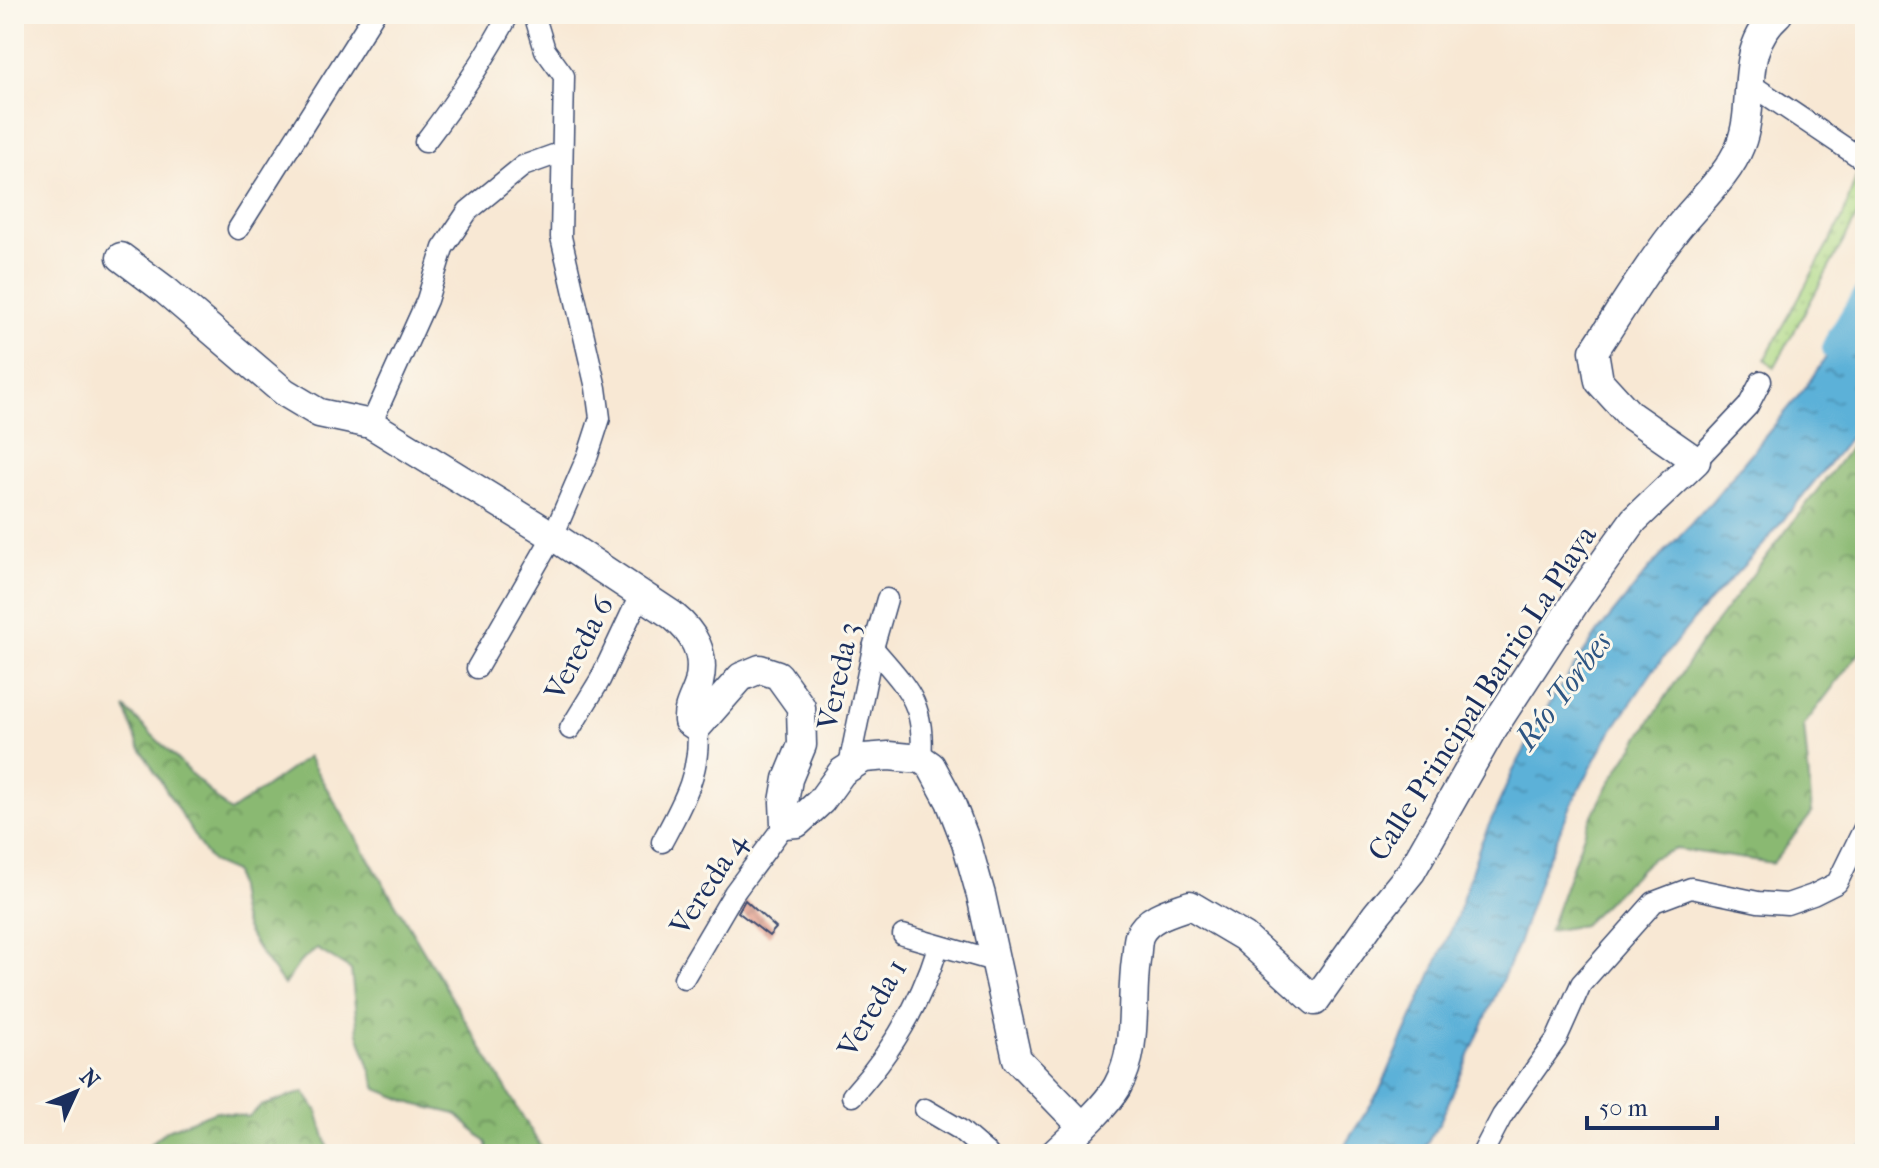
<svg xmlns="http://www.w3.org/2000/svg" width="1879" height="1168" font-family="'IM FELL French Canon',serif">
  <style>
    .grass { fill: url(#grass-dots); stroke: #648472; stroke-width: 2 }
    .forest { fill: url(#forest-crowns); stroke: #527468; stroke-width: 2 }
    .water { fill: url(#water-ripples); stroke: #3c709b; stroke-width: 2 }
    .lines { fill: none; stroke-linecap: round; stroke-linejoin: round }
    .stream { stroke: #5cb1d8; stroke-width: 5 }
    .river { stroke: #5cb1d8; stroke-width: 30 }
    .building { fill: url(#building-cross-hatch) }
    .street-casing { stroke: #3c4b70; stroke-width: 23 }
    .secondary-casing { stroke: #3c4b70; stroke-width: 31 }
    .street { stroke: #fff; stroke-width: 20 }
    .secondary { stroke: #fff; stroke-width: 28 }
    .labels { text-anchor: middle; stroke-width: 6; stroke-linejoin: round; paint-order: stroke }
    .street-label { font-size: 30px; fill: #1b2f5e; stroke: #fbf7ec }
    .water-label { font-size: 32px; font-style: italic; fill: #2e5683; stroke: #fbf7ec }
  </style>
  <defs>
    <pattern id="grass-dots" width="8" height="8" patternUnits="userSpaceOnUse" patternTransform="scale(2)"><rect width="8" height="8" fill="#add985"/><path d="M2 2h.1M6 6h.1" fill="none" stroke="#94bb75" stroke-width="1.8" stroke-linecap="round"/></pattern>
    <pattern id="forest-crowns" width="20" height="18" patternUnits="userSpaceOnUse" patternTransform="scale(2)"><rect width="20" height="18" fill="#8ab972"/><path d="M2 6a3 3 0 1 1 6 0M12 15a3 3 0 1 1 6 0" fill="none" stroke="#709761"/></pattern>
    <pattern id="water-ripples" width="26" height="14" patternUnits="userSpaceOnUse" patternTransform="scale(2)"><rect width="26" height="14" fill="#5cb1d8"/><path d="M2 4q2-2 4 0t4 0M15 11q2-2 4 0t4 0" fill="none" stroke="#4b90b2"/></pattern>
    <pattern id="building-cross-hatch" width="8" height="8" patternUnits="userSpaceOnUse" patternTransform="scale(2)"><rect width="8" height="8" fill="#df8e7b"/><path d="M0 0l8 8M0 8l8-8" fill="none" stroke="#b47468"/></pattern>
  </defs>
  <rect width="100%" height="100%" fill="#fbf7ec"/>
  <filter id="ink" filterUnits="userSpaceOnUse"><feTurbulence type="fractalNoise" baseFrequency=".0125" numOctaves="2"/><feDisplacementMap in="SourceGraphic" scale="16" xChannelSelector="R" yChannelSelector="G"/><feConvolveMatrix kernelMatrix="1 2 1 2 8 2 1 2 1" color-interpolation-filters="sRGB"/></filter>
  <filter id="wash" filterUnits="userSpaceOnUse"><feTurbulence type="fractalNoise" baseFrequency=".006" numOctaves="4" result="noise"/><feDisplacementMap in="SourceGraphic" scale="32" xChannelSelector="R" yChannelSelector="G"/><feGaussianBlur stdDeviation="1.8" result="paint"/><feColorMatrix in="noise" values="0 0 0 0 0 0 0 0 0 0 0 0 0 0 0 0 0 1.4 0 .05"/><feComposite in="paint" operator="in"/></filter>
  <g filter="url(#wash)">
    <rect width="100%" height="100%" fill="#f8e8d4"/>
    <path class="grass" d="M1856,177l9,6v19l-91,166 -9,-9 77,-140z"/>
    <g class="forest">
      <path d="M1865,428v217l-61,80 8,88 -39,50 -97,-14 -24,9 -69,67 -34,6 38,-105 22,-42 98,-150z"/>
      <path d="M125,708l105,104 78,-55 237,397h-57l-1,-11 -31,-29 -42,-10 -37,-15 -19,-56 -7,-63 -34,-21 -17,13 -16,23c-15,-21 -40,-50 -44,-76 -2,-13 -3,-25 -6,-37l-21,-9 -9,-11 -66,-108z"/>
      <path d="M304,1092l13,19 13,43h-192l29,-24 49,-19 32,6 13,-11z"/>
    </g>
    <path class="water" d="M1865,302v117l-102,126 -64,68 -47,59 -43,63 -36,66 -30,69 -25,74 -79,180 -19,30h-81l40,-62 77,-173 24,-74 33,-74 39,-72 46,-67 51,-63 63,-68 89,-108z"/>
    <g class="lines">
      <path class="stream" d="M1855,1154l10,-6"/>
      <path class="river" d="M1837,347l28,-47"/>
    </g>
    <g id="blocks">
      <path class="building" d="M745,900l31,28 -7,8 -31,-24z"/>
    </g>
  </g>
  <g filter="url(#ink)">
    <use href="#blocks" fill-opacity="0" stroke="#3c4b70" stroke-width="2"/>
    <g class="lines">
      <g class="street-casing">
        <g id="street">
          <path d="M1749,83l116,78"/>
          <path d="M425,142c31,-41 60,-82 84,-128"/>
          <path d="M238,229l136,-215"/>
          <path d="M371,424l56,-124 16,-52 25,-37 55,-45 39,-14"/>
          <path d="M1696,461l52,-55 13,-25"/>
          <path d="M873,648c34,40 53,55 48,111"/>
          <path d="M477,668l76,-132 35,-81 12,-37 -4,-30 -35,-151 3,-161 -19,-26 -11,-36"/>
          <path d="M570,729l30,-49 40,-85"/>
          <path d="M849,765l24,-117 14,-49"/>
          <path d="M662,842c20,-37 40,-71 35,-115"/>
          <path d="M903,935l94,27"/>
          <path d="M684,978l50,-85 51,-69"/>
          <path d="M852,1096c39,-43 69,-94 86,-149"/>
          <path d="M925,1109l34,20 29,25"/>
          <path d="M1482,1154l20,-38 54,-76 25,-56 73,-82 37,-14 67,14 29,2 26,-9 24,-12 28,-57"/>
        </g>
      </g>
      <g class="secondary-casing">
        <g id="secondary">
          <path d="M121,257l44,33 119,102 35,21 52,11 182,112 119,79c22,18 34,38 27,68 -4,14 -12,24 -11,38l9,6 44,-50 19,-8 18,6 23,32 1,38 -14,34 -4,23 1,22 12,-1 24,-22 21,-29 22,-14 25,-2 32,3 10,7 19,35 16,41 15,53 36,164 66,68"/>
          <path d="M1054,1154c19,-18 50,-45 63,-67 22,-39 13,-85 19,-127 1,-7 1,-17 3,-24 8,-19 34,-25 51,-31l54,32 71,64 61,-86 35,-43 79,-139 86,-132 58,-81 62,-59 -66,-46 -31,-34 -5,-30c26,-39 50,-80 79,-117 20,-27 55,-57 67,-88 18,-45 -4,-95 38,-132"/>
        </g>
      </g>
      <use href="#street" class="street"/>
      <use href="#secondary" class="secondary"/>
    </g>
  </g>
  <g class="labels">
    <g class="street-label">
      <text transform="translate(579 648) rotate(-62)" y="10">Vereda 6</text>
      <text transform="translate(838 676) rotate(-78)" y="10">Vereda 3</text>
      <text transform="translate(1482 693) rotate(-57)" y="10">Calle Principal Barrio La Playa</text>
      <text transform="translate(708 884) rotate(-57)" y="10">Vereda 4</text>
      <text transform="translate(872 1008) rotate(-60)" y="10">Vereda 1</text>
    </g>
    <g class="water-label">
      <text transform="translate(1563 690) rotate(-53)" y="11">Río Torbes</text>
    </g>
  </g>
  <rect width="1879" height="1168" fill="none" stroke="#fbf7ec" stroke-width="48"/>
  <g transform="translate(76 1092) rotate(46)" stroke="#fbf7ec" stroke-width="6" paint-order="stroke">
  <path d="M0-6L14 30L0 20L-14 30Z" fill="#1b2f5e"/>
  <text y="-12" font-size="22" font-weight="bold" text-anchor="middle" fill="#1b2f5e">N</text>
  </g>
  <path d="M1587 1116v12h130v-12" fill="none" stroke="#1b2f5e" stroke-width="4"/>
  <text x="1599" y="1116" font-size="24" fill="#1b2f5e" stroke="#fbf7ec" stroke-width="6" paint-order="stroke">50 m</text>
</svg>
